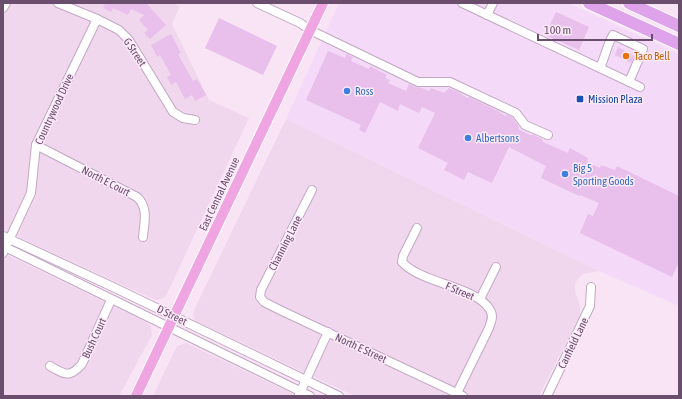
<svg xmlns="http://www.w3.org/2000/svg" width="682" height="399" font-family="'Asap Condensed',sans-serif">
  <style>
    .residential { fill: #f1d7ee }
    .commercial { fill: #f4d9f8 }
    .building { fill: #e9bfeb }
    .lines { fill: none; stroke-linecap: round; stroke-linejoin: round }
    .minor-casing { stroke: #c2a7c3; stroke-width: 10 }
    .major-casing { stroke: #fff; stroke-width: 12 }
    .highway-casing { stroke: #fff; stroke-width: 14 }
    .minor { stroke: #fff; stroke-width: 8 }
    .major { stroke: #efa5e1; stroke-width: 10 }
    .highway { stroke: #dfa3eb; stroke-width: 12 }
    .food-dot { fill: #e8710a; stroke: #fceaf9; stroke-width: 1.5 }
    .shop-dot { fill: #3f7fe0; stroke: #fceaf9; stroke-width: 1.5 }
    .transit-dot { fill: #1a4fb4; stroke: #fceaf9; stroke-width: 1.5 }
    .labels { text-anchor: middle; stroke-width: 3; stroke-linejoin: round; paint-order: stroke }
    .street-label { font-size: 11px; fill: #6b4d6e; stroke: #fceaf9 }
    .food-label { font-size: 11px; fill: #c56008; stroke: #fceaf9; text-anchor: start }
    .shop-label { font-size: 11px; fill: #366cbe; stroke: #fceaf9; text-anchor: start }
    .transit-label { font-size: 11px; fill: #164399; stroke: #fceaf9; text-anchor: start }
  </style>
  <rect width="100%" height="100%" fill="#f9e4f5"/>
  <g class="residential">
    <path d="M3,3h169l8,3 -8,18 37,76 40,18 -83,178 -4,3 -5,1 -6,-2 -148,-68z"/>
    <path d="M286,119l313,152 -16,3 -5,5 -3,5v7l5,14v10l-41,81h-184l-160,-75 -2,-6 2,-7z"/>
    <path d="M3,253l140,67 8,6 1,9 -33,61h-116z"/>
    <path d="M186,343l99,47 12,6h-144l24,-50z"/>
  </g>
  <path class="commercial" d="M339,3h229l111,51v252l-80,-35 -313,-152z"/>
  <g class="building">
    <path d="M101,3h45l20,22 -16,14 -6,-6 4,-3 -9,-10 5,-5 -13,-6 -3,6 -15,-7 -2,4 -8,-4 2,-3z"/>
    <path d="M556,12l33,15 -10,23 -34,-15z"/>
    <path d="M219,18l58,28 -14,29 -58,-27z"/>
    <path d="M171,34l10,19 -3,1 15,27 4,-2 9,16 -11,6 -3,-6 -7,4 -9,-17 -5,3 -4,-8 4,-2 -11,-20 -3,2 -6,-12z"/>
    <path d="M618,47l16,9 -3,7 -16,-8z"/>
    <path d="M328,51l17,7 1,-4 7,3 -2,4 18,8 1,-3 17,9 -2,3 5,2 -2,3 18,8 3,-7 7,3 6,1 7,3 2,-3 13,5 5,-5 11,5 1,1 6,4 2,-1 29,14 7,5 2,-1 5,2 7,10 -1,2 12,6h4l8,4 1,3 25,11 2,-5 18,10 -1,4 13,6 1,-3 14,5 2,-4 62,30v66l-7,15 -92,-44 8,-19 5,2 6,-13 -19,-8 -1,1 -38,-18 5,-12 -37,-19 -17,36 -24,-11 -4,8 -20,-10 4,-7 -30,-15 17,-35 -13,-6 -3,6 -19,-9 -2,7 -18,-9 -15,31 -6,-3 2,-5 -55,-25z"/>
  </g>
  <g class="lines">
    <g class="minor-casing">
      <g id="minor">
        <path d="M58,3l39,16 22,11 10,10 44,72 10,6 12,2"/>
        <path d="M257,3l43,20 10,7 108,52h32l66,31 9,12 23,10"/>
        <path d="M462,3l178,84"/>
        <path d="M3,8l3,-5"/>
        <path d="M487,15l6,-12"/>
        <path d="M600,68c5,-11 7,-23 13,-33l30,14 -14,33"/>
        <path d="M36,145l101,52c12,11 7,26 6,40"/>
        <path d="M312,190l-51,100 -1,7 4,5 18,9 181,85"/>
        <path d="M417,228l-14,28 -1,6c18,21 76,25 88,48 4,6 1,12 -1,18l-32,65"/>
        <path d="M3,236l110,51 226,109"/>
        <path d="M3,246l307,150"/>
        <path d="M3,253l28,-60 5,-48 61,-126"/>
        <path d="M480,299l16,-32"/>
        <path d="M50,366c15,9 20,12 32,-2l29,-64"/>
        <path d="M299,395l29,-63"/>
        <path d="M547,396l43,-90 1,-19"/>
      </g>
    </g>
    <g class="major-casing">
      <path id="major" d="M136,396l187,-393"/>
    </g>
    <g class="highway-casing">
      <g id="highway">
        <path d="M589,3l90,41"/>
        <path d="M629,3l50,23"/>
      </g>
    </g>
    <use href="#minor" class="minor"/>
    <use href="#major" class="major"/>
    <use href="#highway" class="highway"/>
  </g>
  <circle class="food-dot" cx="626" cy="56" r="4"/>
  <g class="shop-dot">
    <circle cx="347" cy="91" r="4"/>
    <circle cx="468" cy="138" r="4"/>
    <circle cx="565" cy="174" r="4"/>
  </g>
  <rect class="transit-dot" x="576" y="95" width="8" height="8" rx="2"/>
  <g class="labels">
    <g class="street-label">
      <text transform="translate(135 52) rotate(56)" y="4">G Street</text>
      <text transform="translate(54 109) rotate(-65)" y="4">Countrywood Drive</text>
      <text transform="translate(106 181) rotate(27)" y="4">North E Court</text>
      <text transform="translate(219 194) rotate(-65)" y="4">East Central Avenue</text>
      <text transform="translate(285 243) rotate(-63)" y="4">Channing Lane</text>
      <text transform="translate(460 291) rotate(23)" y="4">F Street</text>
      <text transform="translate(172 315) rotate(26)" y="4">D Street</text>
      <text transform="translate(94 338) rotate(-65)" y="4">Bush Court</text>
      <text transform="translate(573 343) rotate(-64)" y="4">Canfield Lane</text>
      <text transform="translate(361 348) rotate(25)" y="4">North E Street</text>
    </g>
    <g class="food-label">
      <text x="634" y="60">Taco Bell</text>
    </g>
    <g class="shop-label">
      <text x="355" y="95">Ross</text>
      <text x="476" y="142">Albertsons</text>
      <text x="573" y="172">Big 5<tspan x="573" dy="13">Sporting Goods</tspan></text>
    </g>
    <g class="transit-label">
      <text x="588" y="103">Mission Plaza</text>
    </g>
  </g>
  <rect width="682" height="399" fill="none" stroke="#6b4d6e" stroke-width="8"/>
  <path d="M538 34v6h114v-6" fill="none" stroke="#6b4d6e" stroke-width="2"/>
  <text x="544" y="34" font-size="12" fill="#6b4d6e" stroke="#fceaf9" stroke-width="3" paint-order="stroke">100 m</text>
</svg>
